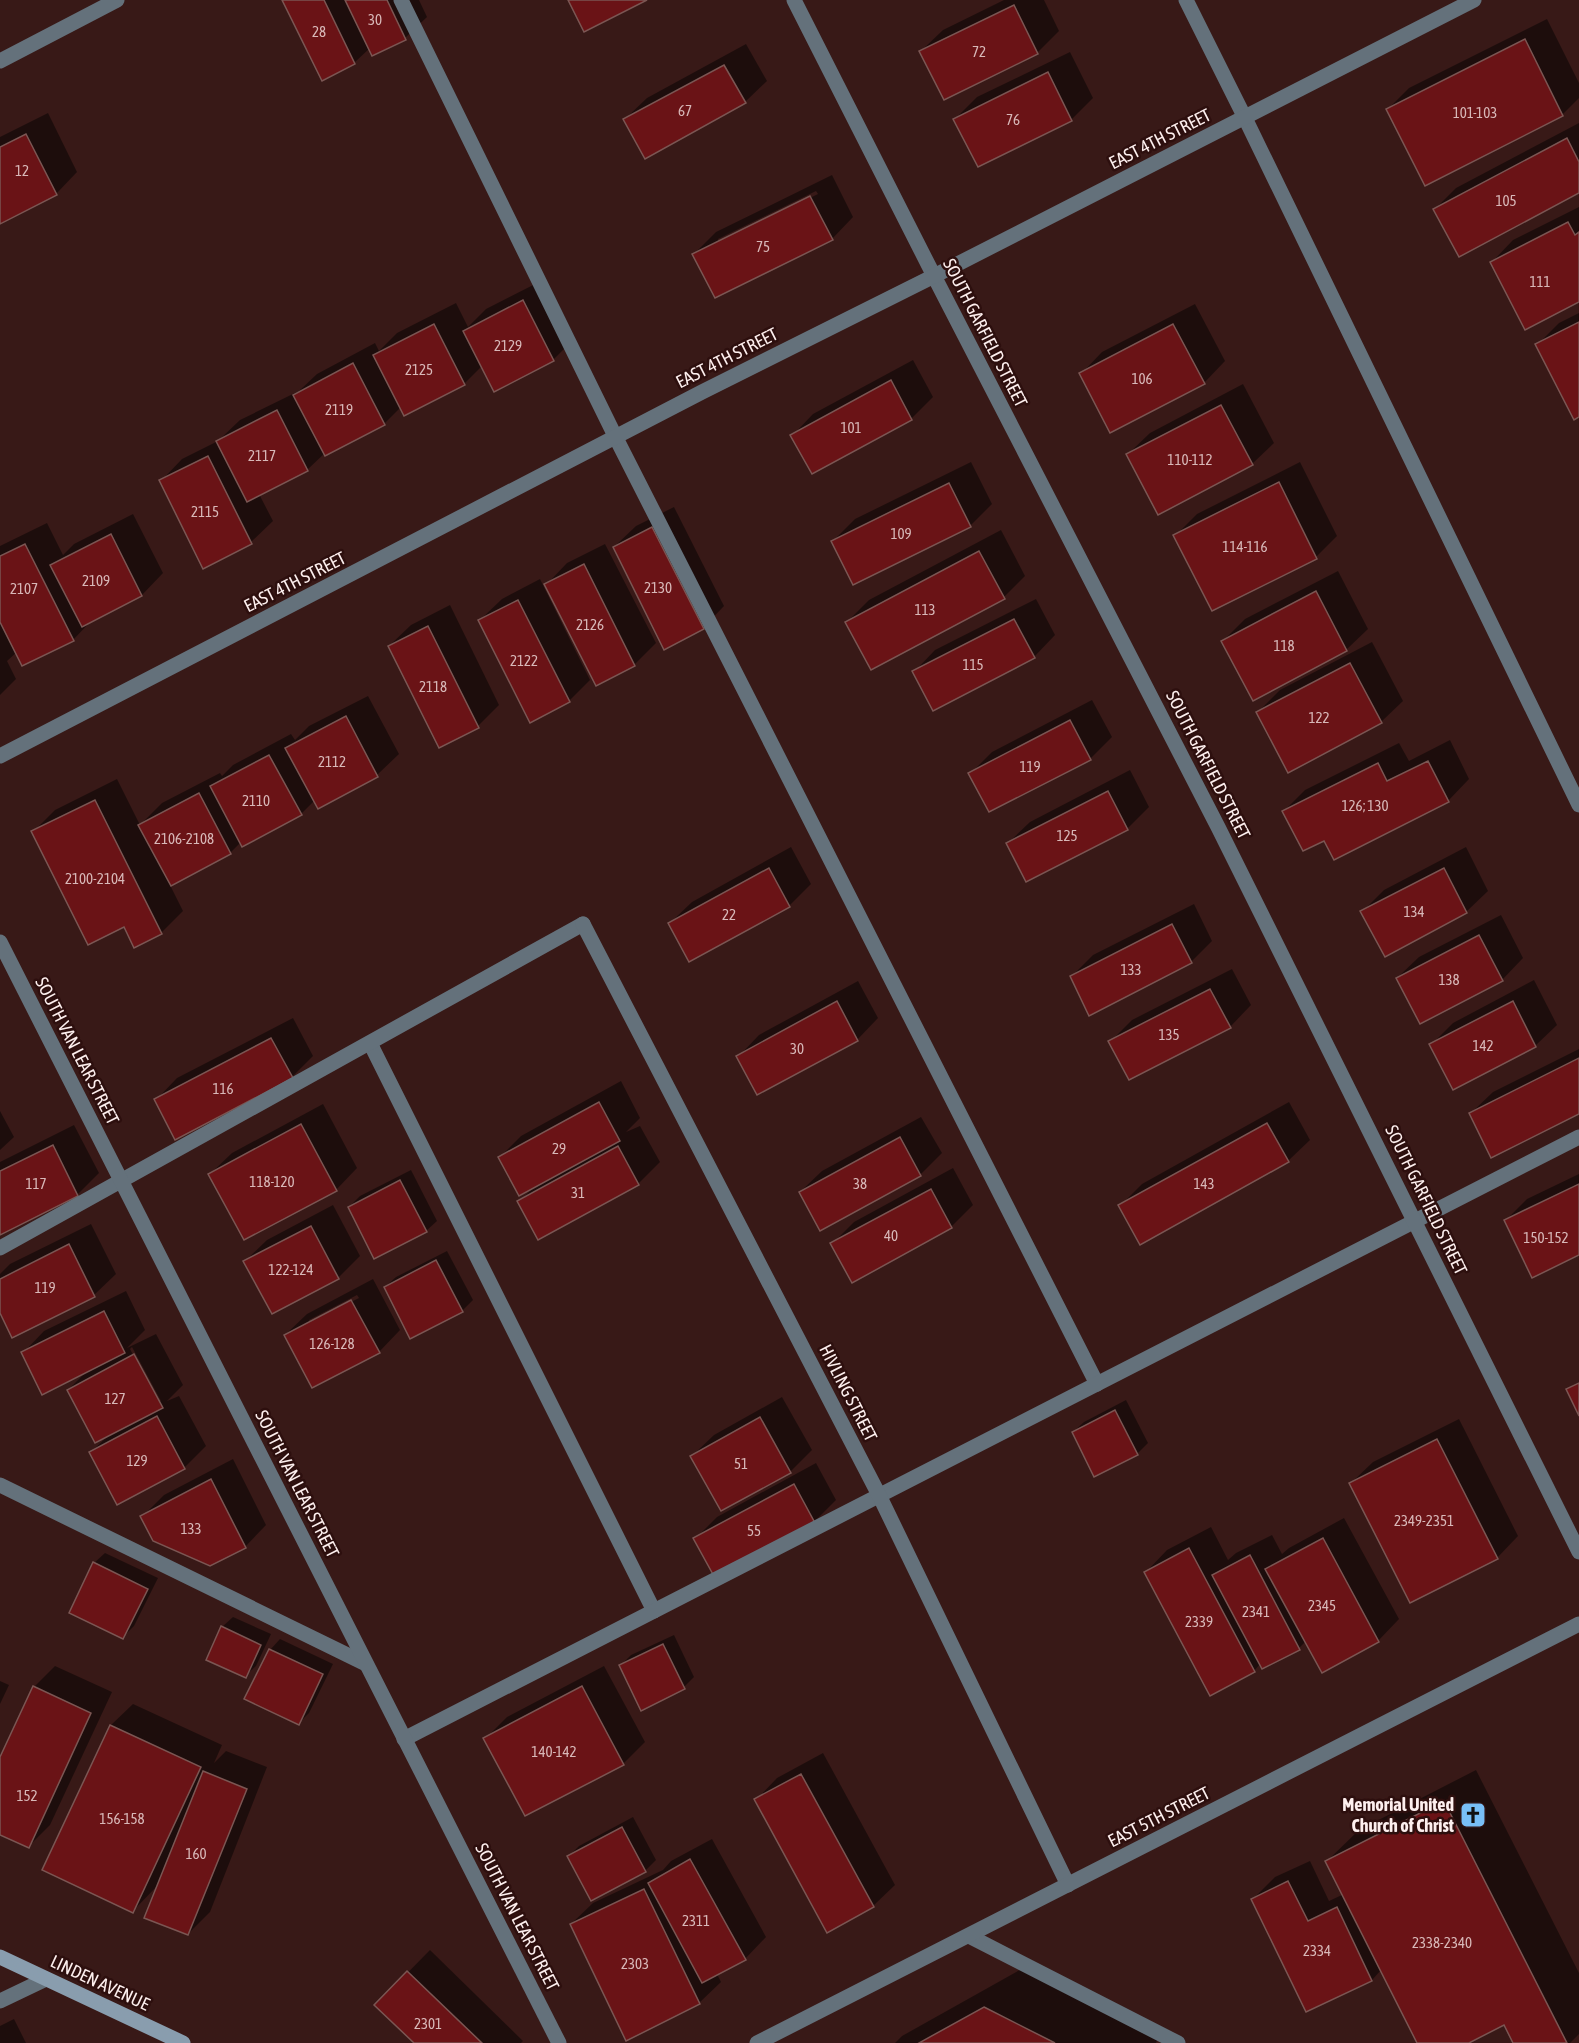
<svg xmlns="http://www.w3.org/2000/svg" width="1579" height="2043" font-family="'Asap Condensed',sans-serif">
  <style>
    .shadow { fill: #0007; fill-rule: evenodd }
    .building { fill: #6a1316; stroke: #7b5653; stroke-width: 1.5 }
    .lines { fill: none; stroke-linecap: round; stroke-linejoin: round }
    .service { stroke: #64717b; stroke-width: 15 }
    .minor { stroke: #64717b; stroke-width: 15 }
    .tertiary { stroke: #64717b; stroke-width: 15 }
    .secondary { stroke: #899dae; stroke-width: 15 }
    .labels { text-anchor: middle; stroke-width: 5; stroke-linejoin: round; paint-order: stroke }
    .number-label { font-size: 15px; fill: #d8b8b8 }
    .street-label { font-size: 18px; fill: #fdefee; stroke: #2d0f0e }
    .poi-label { font-size: 18px; font-weight: bold; fill: #fdefee; stroke: #2d0f0e; text-anchor: end }
  </style>
  <rect width="100%" height="100%" fill="#381917"/>
  <g class="shadow">
    <path d="M284,0h135l8,17 -22,21 -35,10 -16,15z"/>
    <path d="M1004,0h40l15,31 -22,22 -93,45 -23,-47 22,-21z"/>
    <path d="M1547,19l32,64v15l-17,17 -136,69 -38,-75 21,-21z"/>
    <path d="M746,44l21,37 -22,21 -120,17 22,-21z"/>
    <path d="M1070,52l23,46 -22,22 -116,-1 22,-22z"/>
    <path d="M48,113l29,59 -21,22 -56,28v-85z"/>
    <path d="M1579,123v69l-145,18 22,-22z"/>
    <path d="M832,175l21,42 -21,22 -138,15 22,-22zM816,191l2,3 -100,49v-4z"/>
    <path d="M1579,207v94l-87,-39 21,-22z"/>
    <path d="M545,279l30,59 -22,22 -71,6 -17,17 -60,31 -4,-7 -17,17 -59,29 -18,17 -48,24 14,27 -22,21 -90,-61 21,-22 36,-18 22,-21 59,-29 18,-17 58,-31 4,8 18,-18 59,-30 12,24 18,-18z"/>
    <path d="M1195,304l30,57 -21,22 -123,-9 21,-22z"/>
    <path d="M1579,313v102l-42,-70 22,-22z"/>
    <path d="M913,360l20,37 -22,22 -119,17 21,-22z"/>
    <path d="M1243,384l31,59 -22,21 -124,-10 22,-21z"/>
    <path d="M971,462l21,42 -22,22 -137,15 22,-22z"/>
    <path d="M1300,462l37,74 -21,21 -141,-21 22,-22z"/>
    <path d="M674,507l50,99 -21,22 -89,-81 22,-21z"/>
    <path d="M133,514l30,59 -21,22 -49,24 -20,21 -56,12 -10,9 9,18 -16,16v-149l47,-23 16,32 11,-11z"/>
    <path d="M1001,530l24,46 -21,21 -157,25 22,-22z"/>
    <path d="M605,544l51,99 -22,22 -88,-80 21,-22z"/>
    <path d="M1338,571l30,58 -22,21 -123,-9 22,-22z"/>
    <path d="M540,579l50,101 -21,21 -89,-81 22,-21z"/>
    <path d="M1036,599l19,36 -21,22 -120,15 21,-22z"/>
    <path d="M450,605l49,100 -21,21 -89,-80 22,-21z"/>
    <path d="M1372,642l31,59 -22,21 -123,-10 22,-22z"/>
    <path d="M368,696l31,58 -22,21 -58,32 -4,-7 -14,14 -60,28 -11,11 -60,32 13,26 -22,22 -26,13 -11,-21 -91,-93 22,-22 62,-31 23,46 22,-22 58,-30 2,3 11,-11 58,-31 4,6 14,-14z"/>
    <path d="M1092,700l20,37 -22,22 -120,15 22,-22z"/>
    <path d="M1450,740l19,39 -21,22 -123,38 -41,-28 21,-21 94,-47 10,18z"/>
    <path d="M1130,770l19,37 -22,22 -119,14 22,-21z"/>
    <path d="M791,847l20,37 -22,22 -99,54 -20,-37 22,-21z"/>
    <path d="M1466,847l22,44 -22,21h-104l22,-22z"/>
    <path d="M1194,904l18,37 -21,21 -120,15 22,-22z"/>
    <path d="M1501,915l22,43 -21,22 -105,-2 22,-21z"/>
    <path d="M1232,969l19,36 -21,22 -120,15 22,-22z"/>
    <path d="M1534,980l23,45 -22,21 -104,-1 22,-22z"/>
    <path d="M858,981l20,37 -21,22 -119,17 21,-22z"/>
    <path d="M293,1018l20,38 -21,21 -136,23 21,-22z"/>
    <path d="M1579,1049v64h-108l22,-21z"/>
    <path d="M621,1081l19,37 -14,14 14,-6 20,36 -22,22 -119,18 15,-15 -34,-30 21,-21z"/>
    <path d="M1289,1102l21,38 -22,21 -168,45 22,-22z"/>
    <path d="M323,1104l34,64 -21,22 -126,-16 22,-21z"/>
    <path d="M0,1111l14,26 -14,13z"/>
    <path d="M921,1117l21,36 -22,22 -120,17 22,-21z"/>
    <path d="M74,1125l25,48 -22,22 -77,38v-71z"/>
    <path d="M953,1168l20,37 -22,22 -119,17 22,-22z"/>
    <path d="M411,1170l26,51 -11,10 -77,-24 11,-11z"/>
    <path d="M1579,1174v80l-73,-34 21,-21z"/>
    <path d="M333,1205l27,51 -22,22 -66,34 -27,-51 22,-21z"/>
    <path d="M91,1224l25,50 -22,21 -81,41 -13,-27v-35l10,-10z"/>
    <path d="M447,1251l26,49 -11,11 -77,-24 11,-10z"/>
    <path d="M373,1279l27,51 -21,22 -94,-17 22,-21zM357,1295l2,3 -50,25v-3z"/>
    <path d="M126,1291l19,39 -18,18 29,-14 27,51 -16,16 12,-5 27,50 -22,22 -93,-16 18,-17 -41,-45 20,-20 -65,-17 21,-22zM132,1347l29,54h-4l-27,-52z"/>
    <path d="M782,1397l30,53 -22,22 -68,37 -30,-53 22,-21z"/>
    <path d="M1126,1400l22,43 -11,11 -64,-22 11,-10z"/>
    <path d="M1459,1419l59,117 -21,22 -146,-75 22,-21z"/>
    <path d="M233,1459l33,66 -21,22 -103,-30 22,-22z"/>
    <path d="M816,1463l20,37 -22,22 -119,17 22,-22z"/>
    <path d="M1344,1518l55,101 -21,22h-72l-7,7 -38,15 -7,8 -108,-99 21,-22 44,-23 17,33 8,-7 36,-18 10,19 7,-6z"/>
    <path d="M105,1553l53,25 -24,48 -11,11 -29,-74z"/>
    <path d="M233,1617l38,17 -15,32 -11,10 -23,-49z"/>
    <path d="M674,1635l20,42 -10,10 -63,-22 10,-10z"/>
    <path d="M280,1639l53,25 -24,49 -10,10 -29,-73z"/>
    <path d="M55,1666l57,26 -62,133 -21,21 -29,-13v-73l34,-73z"/>
    <path d="M604,1666l41,76 -22,22 -138,-25 22,-22z"/>
    <path d="M0,1681l9,4 -9,19z"/>
    <path d="M133,1704l89,41 -8,18 12,-12 41,16 -57,145 -22,22 -29,-50 -26,27 -89,-42 67,-144z"/>
    <path d="M823,1753l72,132 -22,21 -117,-106 21,-22z"/>
    <path d="M1476,1770l103,203v61l-9,9h-55l-11,-20 -39,20h-46l-37,-74 -10,11 -66,30 -53,-111 22,-22 35,-16 19,40 15,-7 -17,-33 32,-31z"/>
    <path d="M633,1817l23,43 -11,11 -77,-14 11,-11z"/>
    <path d="M712,1839l54,98 -21,22 -28,15 4,8 -22,21 -128,-79 22,-21 70,-33 8,-9z"/>
    <path d="M430,1950l93,91 -2,2h-105l-40,-38z"/>
    <path d="M1025,1967l135,68 -4,8h-261l7,-7z"/>
    <path d="M14,2019l12,24h-26v-17z"/>
  </g>
  <g class="building">
    <path d="M282,0h42l31,64 -33,17z"/>
    <path d="M345,0h42l19,40 -34,16z"/>
    <path d="M568,0h79l-63,32z"/>
    <path d="M1014,5l24,49 -94,46 -25,-49z"/>
    <path d="M1525,39l38,77 -138,70 -39,-77z"/>
    <path d="M724,65l22,38 -101,56 -22,-40z"/>
    <path d="M1048,72l24,49 -94,46 -25,-48z"/>
    <path d="M26,134l31,61 -57,29v-77z"/>
    <path d="M1567,138l12,24v31l-120,64 -26,-48z"/>
    <path d="M810,196l23,44 -118,58 -23,-44z"/>
    <path d="M1568,222l7,13 4,-3v70l-54,28 -35,-68z"/>
    <path d="M523,300l31,61 -60,31 -31,-61z"/>
    <path d="M1579,322v95l-5,3 -39,-76z"/>
    <path d="M434,324l31,61 -61,31 -31,-61z"/>
    <path d="M1173,324l32,60 -95,49 -31,-60z"/>
    <path d="M353,363l32,62 -60,31 -32,-61z"/>
    <path d="M891,380l21,40 -100,54 -22,-39z"/>
    <path d="M1221,405l32,60 -95,50 -32,-61z"/>
    <path d="M277,410l31,61 -61,31 -31,-61z"/>
    <path d="M208,456l44,88 -49,25 -44,-89z"/>
    <path d="M1279,482l38,77 -105,52 -39,-76z"/>
    <path d="M949,483l22,44 -118,58 -22,-44z"/>
    <path d="M652,527l52,102 -40,21 -51,-103z"/>
    <path d="M111,534l31,62 -60,31 -32,-62z"/>
    <path d="M25,544l49,97 -52,25 -22,-44v-66z"/>
    <path d="M979,551l26,48 -134,71 -26,-48z"/>
    <path d="M584,564l51,102 -39,20 -52,-102z"/>
    <path d="M1316,591l31,60 -94,50 -32,-60z"/>
    <path d="M518,600l52,102 -40,21 -52,-103z"/>
    <path d="M1014,619l21,39 -102,53 -21,-40z"/>
    <path d="M428,626l51,102 -40,20 -51,-102z"/>
    <path d="M1350,663l32,60 -94,50 -32,-61z"/>
    <path d="M346,716l32,61 -60,32 -33,-61z"/>
    <path d="M1070,720l21,40 -102,52 -21,-39z"/>
    <path d="M269,755l33,60 -60,32 -32,-61z"/>
    <path d="M1428,761l21,41 -115,58 -10,-19 -21,10 -21,-40 96,-48 9,18z"/>
    <path d="M1108,791l20,39 -102,52 -20,-39z"/>
    <path d="M199,793l32,61 -60,32 -33,-61z"/>
    <path d="M95,800l67,134 -28,14 -10,-21 -36,18 -57,-114z"/>
    <path d="M769,868l21,39 -101,55 -21,-39z"/>
    <path d="M1444,868l23,45 -82,44 -25,-46z"/>
    <path d="M1172,924l20,39 -103,53 -19,-40z"/>
    <path d="M1479,935l24,46 -83,43 -24,-46z"/>
    <path d="M1210,989l21,39 -102,52 -21,-39z"/>
    <path d="M837,1001l21,40 -101,54 -21,-39z"/>
    <path d="M1513,1001l23,46 -83,43 -24,-46z"/>
    <path d="M271,1038l22,40 -118,62 -21,-41z"/>
    <path d="M1579,1058v56l-88,44 -22,-45z"/>
    <path d="M599,1102l21,39 -101,55 -21,-39z"/>
    <path d="M1267,1123l22,39 -149,83 -22,-40z"/>
    <path d="M301,1124l36,67 -93,49 -36,-66z"/>
    <path d="M900,1137l21,39 -101,55 -21,-39z"/>
    <path d="M53,1145l25,51 -78,39v-64z"/>
    <path d="M618,1146l21,39 -101,55 -21,-39z"/>
    <path d="M400,1180l27,52 -53,27 -26,-52z"/>
    <path d="M1579,1184v71l-47,23 -28,-58z"/>
    <path d="M931,1189l21,39 -100,55 -22,-40z"/>
    <path d="M311,1226l28,53 -67,35 -29,-53z"/>
    <path d="M69,1244l26,53 -83,41 -12,-25v-34z"/>
    <path d="M436,1260l27,52 -53,27 -26,-52z"/>
    <path d="M351,1300l29,53 -68,35 -28,-53z"/>
    <path d="M104,1311l21,42 -83,42 -21,-43z"/>
    <path d="M134,1354l29,54 -68,35 -28,-53z"/>
    <path d="M1579,1383v33l-13,-27z"/>
    <path d="M1115,1410l23,45 -44,22 -22,-45z"/>
    <path d="M157,1416l28,53 -68,36 -28,-53z"/>
    <path d="M760,1417l31,56 -70,38 -31,-55z"/>
    <path d="M1437,1439l61,120 -88,44 -61,-120z"/>
    <path d="M211,1479l35,69 -36,18 -57,-25 -13,-25z"/>
    <path d="M794,1484l21,39 -100,55 -22,-40z"/>
    <path d="M1323,1538l56,104 -57,31 -57,-104z"/>
    <path d="M1189,1548l66,124 -45,24 -66,-124z"/>
    <path d="M1250,1555l50,95 -38,19 -50,-94z"/>
    <path d="M93,1562l55,27 -25,50 -54,-26z"/>
    <path d="M221,1626l40,19 -15,33 -40,-18z"/>
    <path d="M663,1644l22,45 -44,22 -22,-46z"/>
    <path d="M269,1649l54,25 -24,51 -55,-26z"/>
    <path d="M33,1686l58,27 -62,135 -29,-13v-78z"/>
    <path d="M582,1686l42,79 -99,51 -42,-78z"/>
    <path d="M110,1725l91,42 -68,146 -91,-43z"/>
    <path d="M203,1771l44,18 -59,146 -44,-17z"/>
    <path d="M801,1774l73,133 -47,26 -73,-134z"/>
    <path d="M1444,1801l123,242h-54l-9,-18 -35,18h-52l-92,-182z"/>
    <path d="M622,1827l24,45 -55,29 -24,-45z"/>
    <path d="M690,1859l56,101 -44,23 -54,-100z"/>
    <path d="M1288,1881l20,40 29,-14 35,74 -66,31 -55,-113z"/>
    <path d="M644,1889l56,115 -74,37 -56,-117z"/>
    <path d="M407,1971l75,72h-68l-40,-38z"/>
    <path d="M984,2007l71,36h-136z"/>
  </g>
  <g class="lines">
    <g class="service">
      <path d="M401,0l215,438 481,946"/>
      <path d="M1186,0l59,118 334,687"/>
      <path d="M370,1043l284,568"/>
      <path d="M0,1248l583,-324"/>
      <path d="M0,1485l366,179"/>
      <path d="M404,1739l1175,-602"/>
      <path d="M969,1936l209,107"/>
      <path d="M0,2001l46,-22"/>
    </g>
    <g class="minor">
      <path d="M794,0l140,276 284,551 361,725"/>
      <path d="M0,61l117,-61"/>
      <path d="M0,756l702,-364 232,-116 540,-276"/>
      <path d="M583,924l296,571 189,390"/>
      <path d="M0,942l559,1101"/>
    </g>
    <path class="tertiary" d="M757,2043l822,-419"/>
    <path class="secondary" d="M0,1957l183,86"/>
  </g>
  <defs>
    <g id="church-square" transform="scale(1.35)"><rect x="-9" y="-9" width="18" height="18" rx="4" fill="#78bff7" stroke="#2d0f0e"/><path d="M-1.2-6h2.4v3.5h3.3v2.4h-3.3V6h-2.4V-.1h-3.3v-2.4h3.3Z" fill="#111"/></g>
  </defs>
  <g fill-rule="evenodd">
    <use href="#church-square" x="1473" y="1815"/>
  </g>
  <g class="labels">
    <g class="number-label">
      <text x="375" y="25">30</text>
      <text x="319" y="37">28</text>
      <text x="979" y="57">72</text>
      <text x="685" y="116">67</text>
      <text x="1475" y="118">101-103</text>
      <text x="1013" y="125">76</text>
      <text x="22" y="176">12</text>
      <text x="1506" y="206">105</text>
      <text x="763" y="252">75</text>
      <text x="1540" y="287">111</text>
      <text x="508" y="351">2129</text>
      <text x="419" y="375">2125</text>
      <text x="1142" y="384">106</text>
      <text x="339" y="415">2119</text>
      <text x="851" y="433">101</text>
      <text x="262" y="461">2117</text>
      <text x="1190" y="465">110-112</text>
      <text x="205" y="517">2115</text>
      <text x="901" y="539">109</text>
      <text x="1245" y="552">114-116</text>
      <text x="96" y="586">2109</text>
      <text x="658" y="593">2130</text>
      <text x="24" y="594">2107</text>
      <text x="925" y="615">113</text>
      <text x="590" y="630">2126</text>
      <text x="1284" y="651">118</text>
      <text x="524" y="666">2122</text>
      <text x="973" y="670">115</text>
      <text x="433" y="692">2118</text>
      <text x="1319" y="723">122</text>
      <text x="332" y="767">2112</text>
      <text x="1030" y="772">119</text>
      <text x="256" y="806">2110</text>
      <text x="1365" y="811">126; 130</text>
      <text x="1067" y="841">125</text>
      <text x="184" y="844">2106-2108</text>
      <text x="95" y="884">2100-2104</text>
      <text x="1414" y="917">134</text>
      <text x="729" y="920">22</text>
      <text x="1131" y="975">133</text>
      <text x="1449" y="985">138</text>
      <text x="1169" y="1040">135</text>
      <text x="1483" y="1051">142</text>
      <text x="797" y="1054">30</text>
      <text x="223" y="1094">116</text>
      <text x="559" y="1154">29</text>
      <text x="272" y="1187">118-120</text>
      <text x="36" y="1189">117</text>
      <text x="860" y="1189">38</text>
      <text x="1204" y="1189">143</text>
      <text x="578" y="1198">31</text>
      <text x="891" y="1241">40</text>
      <text x="1546" y="1243">150-152</text>
      <text x="291" y="1275">122-124</text>
      <text x="45" y="1293">119</text>
      <text x="332" y="1349">126-128</text>
      <text x="115" y="1404">127</text>
      <text x="137" y="1466">129</text>
      <text x="741" y="1469">51</text>
      <text x="1424" y="1526">2349-2351</text>
      <text x="191" y="1534">133</text>
      <text x="754" y="1536">55</text>
      <text x="1322" y="1611">2345</text>
      <text x="1256" y="1617">2341</text>
      <text x="1199" y="1627">2339</text>
      <text x="554" y="1757">140-142</text>
      <text x="27" y="1801">152</text>
      <text x="122" y="1824">156-158</text>
      <text x="196" y="1859">160</text>
      <text x="696" y="1926">2311</text>
      <text x="1442" y="1948">2338-2340</text>
      <text x="1317" y="1956">2334</text>
      <text x="635" y="1969">2303</text>
      <text x="428" y="2029">2301</text>
    </g>
    <g class="street-label">
      <text transform="translate(1160 139) rotate(-27)" y="6">EAST 4TH STREET</text>
      <text transform="translate(985 333) rotate(63)" y="6">SOUTH GARFIELD STREET</text>
      <text transform="translate(727 358) rotate(-27)" y="6">EAST 4TH STREET</text>
      <text transform="translate(295 582) rotate(-27)" y="6">EAST 4TH STREET</text>
      <text transform="translate(1208 765) rotate(63)" y="6">SOUTH GARFIELD STREET</text>
      <text transform="translate(77 1051) rotate(63)" y="6">SOUTH VAN LEAR STREET</text>
      <text transform="translate(1426 1200) rotate(64)" y="6">SOUTH GARFIELD STREET</text>
      <text transform="translate(848 1393) rotate(63)" y="6">HIVLING STREET</text>
      <text transform="translate(297 1484) rotate(63)" y="6">SOUTH VAN LEAR STREET</text>
      <text transform="translate(1159 1817) rotate(-27)" y="6">EAST 5TH STREET</text>
      <text transform="translate(517 1917) rotate(63)" y="6">SOUTH VAN LEAR STREET</text>
      <text transform="translate(100 1983) rotate(25)" y="6">LINDEN AVENUE</text>
    </g>
    <g class="poi-label">
      <text x="1454" y="1811">Memorial United<tspan x="1454" dy="21">Church of Christ</tspan></text>
    </g>
  </g>
</svg>
